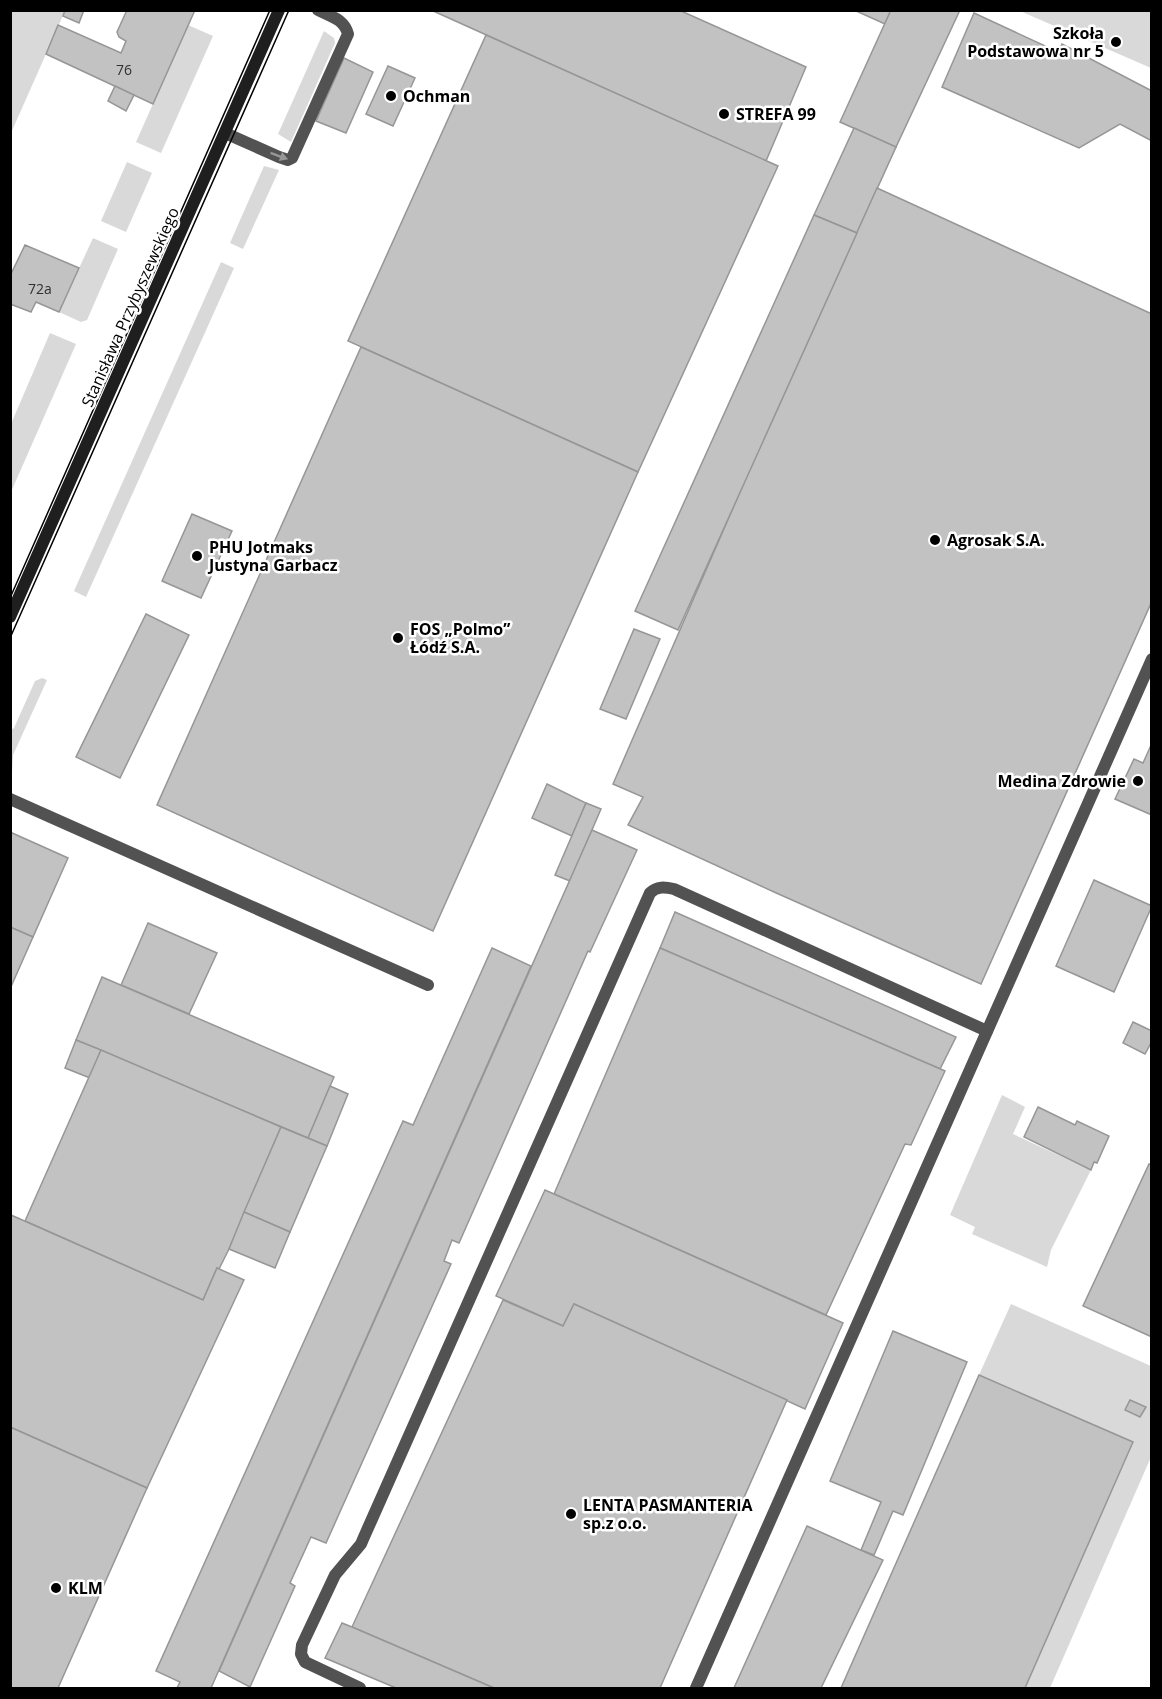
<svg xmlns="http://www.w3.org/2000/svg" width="1162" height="1699" font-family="'Open Sans',sans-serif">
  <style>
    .green { fill: #d9d9d9 }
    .building { fill: #c2c2c2; stroke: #969696; stroke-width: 1.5 }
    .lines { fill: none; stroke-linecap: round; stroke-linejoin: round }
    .lane { stroke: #525252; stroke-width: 12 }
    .secondary { stroke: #1f1f1f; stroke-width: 12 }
    .tram { stroke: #000; stroke-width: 1.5 }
    .oneway { fill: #979797 }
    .poi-dot { fill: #000; stroke: #fff; stroke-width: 2 }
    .labels { text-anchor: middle; stroke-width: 5; stroke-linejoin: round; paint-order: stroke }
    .number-label { font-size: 14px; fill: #303030 }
    .poi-label { font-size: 16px; font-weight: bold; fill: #000; stroke: #fff; text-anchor: start }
    .street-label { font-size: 16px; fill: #000; stroke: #fff }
  </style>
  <rect width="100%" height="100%" fill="#fff"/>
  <g class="green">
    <path d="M11,11h54l-54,122z"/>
    <path d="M1020,11h131v57z"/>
    <path d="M188,25l25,11 -52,117 -25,-11z"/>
    <path d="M324,31l10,7 1,5 -44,99 -13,-8z"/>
    <path d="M127,162l25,11 -26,59 -25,-11z"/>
    <path d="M264,166l15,4 -36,79 -13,-6z"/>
    <path d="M93,238l25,11 -31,71 -6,2 -22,-10z"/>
    <path d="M221,262l13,6 -148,329 -12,-6z"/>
    <path d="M50,333l26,11 -65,148v-68z"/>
    <path d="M42,678l5,2 -34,75 -1,18 -1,-43 3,-2 21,-47z"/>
    <path d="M1002,1095l23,12 -12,27 78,36 -40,80 -4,17 -75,-33 3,-7 -25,-12z"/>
    <path d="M1011,1304l140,62v91l-101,231h-25l108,-246 -154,-67z"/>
  </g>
  <g class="building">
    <path d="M65,10h19l-5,13 -16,-7z"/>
    <path d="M127,10h68l-42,94 -107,-50 12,-29 63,28 5,-12 -7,-4 -2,-5z"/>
    <path d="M431,10h248l127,57 -40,94z"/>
    <path d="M854,10h37l-6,14z"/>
    <path d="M891,10h69l-64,137 -56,-25z"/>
    <path d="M974,13l84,39 4,-8 90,47v50l-32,-17 -41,24 -137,-61z"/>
    <path d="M486,35l292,131 -140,306 -290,-131z"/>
    <path d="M344,58l29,14 -27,61 -30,-12z"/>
    <path d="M388,66l27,12 -22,48 -27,-12z"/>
    <path d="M115,86l19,9 -8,16 -18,-10z"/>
    <path d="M854,128l42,19 -39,86 -43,-18z"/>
    <path d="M877,188l275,126v287l-171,383 -207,-92 -146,-67 15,-28 -30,-13 133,-306z"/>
    <path d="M814,215l43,18 -179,397 -43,-19z"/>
    <path d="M25,245l54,23 -20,44 -23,-10 -5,10 -21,-8v-28z"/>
    <path d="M361,347l277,125 -205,459 -276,-126z"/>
    <path d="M192,514l40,17 -31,67 -39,-17z"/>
    <path d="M146,614l43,21 -69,143 -44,-21z"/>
    <path d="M634,629l26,10 -34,80 -26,-10z"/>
    <path d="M1152,743v72l-37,-16 19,-40 9,4z"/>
    <path d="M547,784l39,19 -14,33 -40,-18z"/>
    <path d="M586,803l15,6 -31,72 -15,-6z"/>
    <path d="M592,830l45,20 -47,102 -2,-1 -129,292 -7,-3 -8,21 7,3 -125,279 -15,-6 -21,46 5,3 -45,101 -31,-16z"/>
    <path d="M10,832l58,26 -35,79 -23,-10z"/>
    <path d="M1094,880l58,26 -38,86 -58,-26z"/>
    <path d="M675,912l281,125 -16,32 -280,-121z"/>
    <path d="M148,923l69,30 -28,61 -68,-29z"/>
    <path d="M10,927l23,10 -23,52z"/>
    <path d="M492,948l39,18 -320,722h-34l3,-6 -24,-11 247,-550 10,4z"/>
    <path d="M660,948l285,123 -34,74 -6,-1 -79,171 -272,-121z"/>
    <path d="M102,977l232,100 -26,61 -232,-98z"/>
    <path d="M1133,1022l19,9v10l-7,13 -22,-11z"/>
    <path d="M76,1040l25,10 -11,28 -25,-10z"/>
    <path d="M101,1050l180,77 -52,122 -10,20 -2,-1 -14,32 -178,-79z"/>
    <path d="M330,1086l18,8 -21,52 -19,-8z"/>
    <path d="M1038,1107l37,18 2,-4 32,15 -12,27 -3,-1 -3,8 -67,-33z"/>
    <path d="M281,1127l46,19 -37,86 -46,-20z"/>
    <path d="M1149,1164l3,1v172l-69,-31z"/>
    <path d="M545,1190l298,133 -38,86 -231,-105 -11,22 -67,-30z"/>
    <path d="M244,1212l46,20 -15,36 -46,-19z"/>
    <path d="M11,1215l192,85 14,-32 27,12 -97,208 -137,-61z"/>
    <path d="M503,1300l60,26 11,-22 213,96 -127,288h-166l-142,-61z"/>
    <path d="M893,1331l74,31 -64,153 -10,-4 -19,44 -13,-5 20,-48 -51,-21z"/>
    <path d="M979,1375l154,67 -108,246h-184z"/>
    <path d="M1130,1400l16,7 -6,10 -15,-7z"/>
    <path d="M10,1427l137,61 -89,200h-48z"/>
    <path d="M807,1526l76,34 -62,128h-87z"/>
    <path d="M342,1623l10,4 142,61h-98l-71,-30z"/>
  </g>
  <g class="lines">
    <g class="lane">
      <path d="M225,133l54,24 9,3 4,-2 56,-124c-4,-15 -16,-17 -30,-24"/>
      <path d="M10,799l418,186"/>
      <path d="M360,1688l-55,-26 -4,-8 1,-9 33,-70 26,-31 3,-7 286,-644c7,-7 15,-6 24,-4l313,142"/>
      <path d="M696,1688l456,-1029"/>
    </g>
    <path class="secondary" d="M10,617l269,-607"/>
    <g class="tram">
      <path d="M10,598l260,-588"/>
      <path d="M10,638l279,-628"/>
    </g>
  </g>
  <defs><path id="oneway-solid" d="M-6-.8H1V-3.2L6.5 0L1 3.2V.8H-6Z" transform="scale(1.5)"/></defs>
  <use class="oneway" href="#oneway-solid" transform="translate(279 156) rotate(20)"/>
  <g class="poi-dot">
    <circle cx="1116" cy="42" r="6"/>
    <circle cx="391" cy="96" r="6"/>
    <circle cx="724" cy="114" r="6"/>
    <circle cx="935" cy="540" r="6"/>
    <circle cx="197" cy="556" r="6"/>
    <circle cx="398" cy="638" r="6"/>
    <circle cx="1138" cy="781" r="6"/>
    <circle cx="571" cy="1514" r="6"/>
    <circle cx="56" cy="1588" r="6"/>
  </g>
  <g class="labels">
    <g class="number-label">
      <text x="124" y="75">76</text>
      <text x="40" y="294">72a</text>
    </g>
    <g class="poi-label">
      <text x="1104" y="39" text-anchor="end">Szkoła<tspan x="1104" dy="18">Podstawowa nr 5</tspan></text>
      <text x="403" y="102">Ochman</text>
      <text x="736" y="120">STREFA 99</text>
      <text x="947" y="546">Agrosak S.A.</text>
      <text x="209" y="553">PHU Jotmaks<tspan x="209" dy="18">Justyna Garbacz</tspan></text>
      <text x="410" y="635">FOS „Polmo”<tspan x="410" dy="18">Łódź S.A.</tspan></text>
      <text x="1126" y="787" text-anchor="end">Medina Zdrowie</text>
      <text x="583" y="1511">LENTA PASMANTERIA<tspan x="583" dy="18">sp.z o.o.</tspan></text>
      <text x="68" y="1594">KLM</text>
    </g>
    <g class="street-label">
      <text transform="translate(130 307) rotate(-66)" y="6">Stanisława Przybyszewskiego</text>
    </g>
  </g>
  <rect width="1162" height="1699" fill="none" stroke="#000000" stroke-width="24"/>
</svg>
